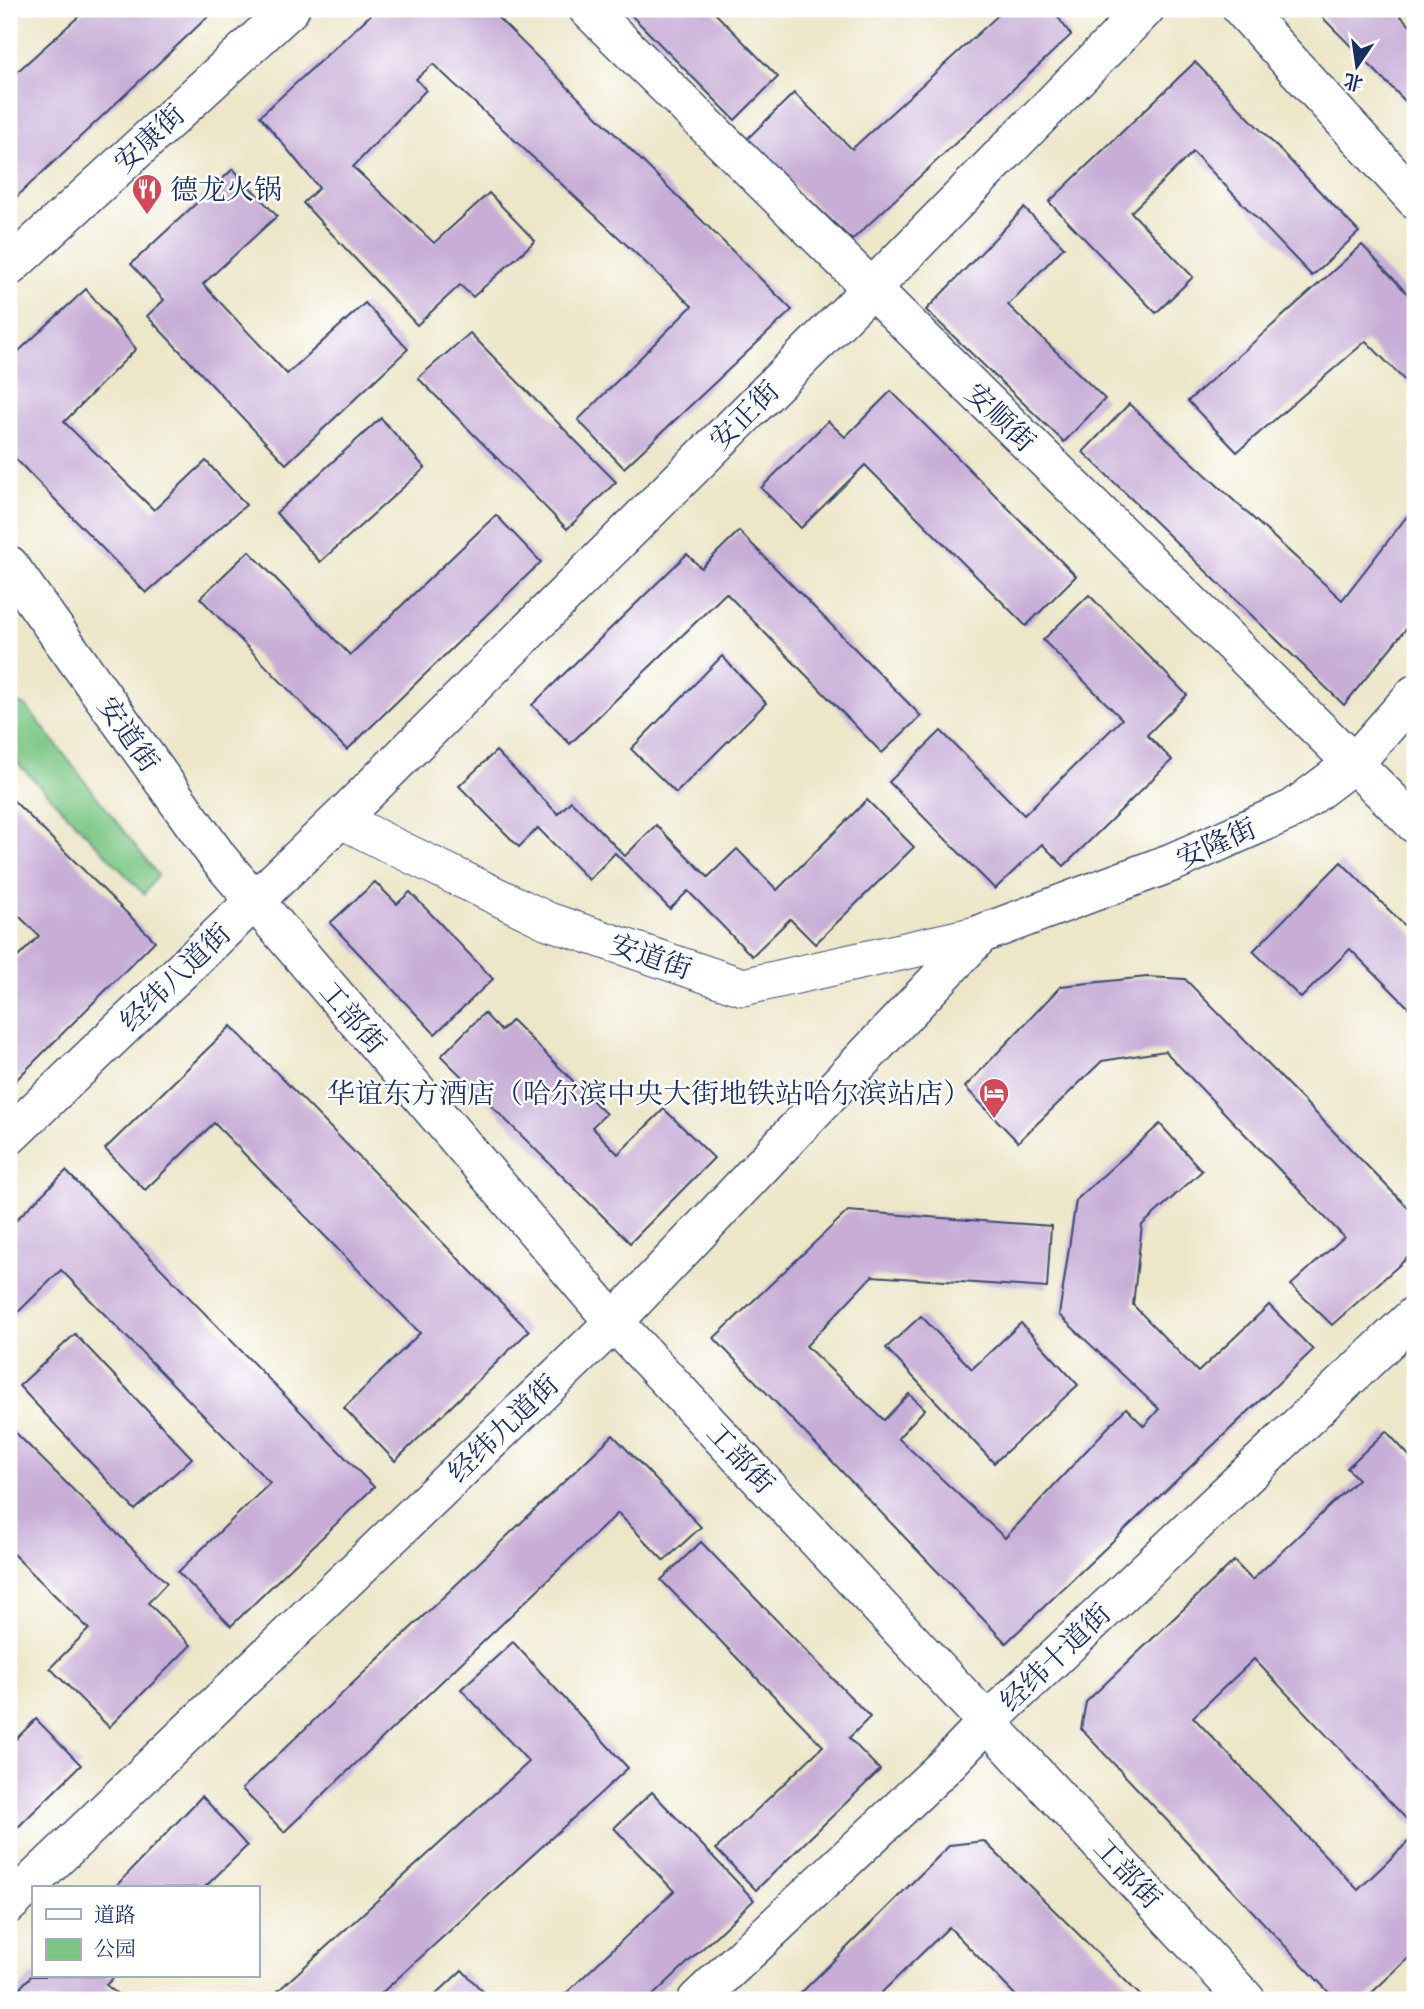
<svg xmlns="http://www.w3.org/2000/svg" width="1424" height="2009" font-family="'IM FELL DW Pica','Noto Serif SC',serif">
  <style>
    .green { fill: #7bc684; stroke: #4b7a71; stroke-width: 2 }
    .building { fill: #c8aed7 }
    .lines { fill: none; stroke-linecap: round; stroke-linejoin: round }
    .minor-casing { stroke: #3a4a6e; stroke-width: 39 }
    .tertiary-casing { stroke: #3a4a6e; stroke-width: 41 }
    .secondary-casing { stroke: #3a4a6e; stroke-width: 41 }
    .minor { stroke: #fff; stroke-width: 37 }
    .tertiary { stroke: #fff; stroke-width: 38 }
    .secondary { stroke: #fff; stroke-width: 38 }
    .labels { text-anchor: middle; stroke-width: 5; stroke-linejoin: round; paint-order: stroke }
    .street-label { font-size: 28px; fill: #1b2f5e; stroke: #fff }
    .poi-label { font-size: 28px; fill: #1b2f5e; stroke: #fff; text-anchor: start }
  </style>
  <rect width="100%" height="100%" fill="#fff"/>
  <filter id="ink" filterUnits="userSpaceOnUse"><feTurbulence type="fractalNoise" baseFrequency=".0143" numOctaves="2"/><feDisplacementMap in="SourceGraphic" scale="14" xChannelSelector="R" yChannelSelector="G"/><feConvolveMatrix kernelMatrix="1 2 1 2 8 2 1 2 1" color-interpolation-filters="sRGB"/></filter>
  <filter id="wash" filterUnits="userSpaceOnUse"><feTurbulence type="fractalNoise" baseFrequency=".00686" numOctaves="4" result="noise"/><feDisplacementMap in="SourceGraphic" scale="28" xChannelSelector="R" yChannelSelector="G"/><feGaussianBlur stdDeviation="1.57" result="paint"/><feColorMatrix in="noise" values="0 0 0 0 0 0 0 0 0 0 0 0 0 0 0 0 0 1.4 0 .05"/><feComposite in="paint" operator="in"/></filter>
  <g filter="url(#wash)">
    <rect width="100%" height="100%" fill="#ede6c9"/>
    <path class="green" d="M16,702l11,5 131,168 -14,19 -135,-140v-46z"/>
    <g id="blocks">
      <g class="building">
        <path d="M87,9h129l-207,195v-125z"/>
        <path d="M377,9h112l303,301 -168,158 -46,-48 114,-114 -259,-242 -17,15 10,11 -73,77 81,76 55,-50 46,48 -62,56 -13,-12 -43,40 -114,-122 16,-15 -59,-72z"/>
        <path d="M625,9h86l67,68 -43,43z"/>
        <path d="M1005,9h47l19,26 -219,205 -106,-100 48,-47 58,56z"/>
        <path d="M1330,9h64l21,22v80l-93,-94z"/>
        <path d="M1195,62l164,170 -47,44 -119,-124 -62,60 62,65 -37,36 -107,-111z"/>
        <path d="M233,169l44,47 -74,68 84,90 78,-71 43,46 -122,115 -139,-148 17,-16 -33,-36z"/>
        <path d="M1024,208l40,39 -56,58 97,94 -41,43 -138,-132z"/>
        <path d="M1362,245l53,57v89l-49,-50 -129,111 -49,-51z"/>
        <path d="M86,289l50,60 -72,73 90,88 52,-49 40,44 -100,88 -137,-141v-92z"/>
        <path d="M470,333l146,149 -49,47 -149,-151z"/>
        <path d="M891,391l185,185 -50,50 -161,-161 -64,63 -40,-40 67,-67 17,16z"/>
        <path d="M1129,404l213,196 73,-94v112l-71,87 -261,-253z"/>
        <path d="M381,418l44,50 -105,94 -44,-49z"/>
        <path d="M496,515l45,47 -194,188 -147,-152 49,-47 101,104z"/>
        <path d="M739,531l182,185 -39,37 -156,-160 -156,151 -38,-39 155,-151 14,14z"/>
        <path d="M1089,595l98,100 -40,40 25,25 -108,106 -22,-22 -47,45 -106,-107 52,-51 83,84 98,-96 -79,-79z"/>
        <path d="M722,656l44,47 -90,90 -45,-44z"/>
        <path d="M496,751l62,63 13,-13 54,55 31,-31 52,52 29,-28 40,41 90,-90 47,47 -99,97 -25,-25 -38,37 -64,-65 -18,18 -55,-56 -26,27 -51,-52 -19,19 -60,-61z"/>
        <path d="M9,796l146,145 -146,146v-121l30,-30 -30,-30z"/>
        <path d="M1341,862l74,74v78l-65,-65 -49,49 -48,-47z"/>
        <path d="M375,882l22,22 13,-12 83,87 -58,55 -105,-111z"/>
        <path d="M1147,977l38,2 230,236v36l-83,74 -41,-40 53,-48 -179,-186 -63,10 -84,81 -53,-55 96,-101z"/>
        <path d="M484,1013l17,18 11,-11 94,94 -14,13 26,27 46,-45 50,49 -84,85 -189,-187z"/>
        <path d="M231,1026l298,305 -134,130 -51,-53 76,-75 -206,-210 -69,67 -40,-41z"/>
        <path d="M1160,1124l42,47 -60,54 -9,80 65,67 71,-67 44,45 -307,293 -292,-305 134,-127 203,15 -4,62 -175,-12 -66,70 78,74 25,-26 16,15 -27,29 107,100 121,-130 18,18 15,-17 -100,-94 17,-115z"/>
        <path d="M66,1171l308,316 -143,139 -53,-54 92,-89 -209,-213 -52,51v-94z"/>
        <path d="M921,1316l51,53 49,-46 57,62 -84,78 -108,-115z"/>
        <path d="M75,1334l117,124 -57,52 -116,-124z"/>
        <path d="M9,1426l158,157 -19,20 43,42 -82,82 -59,-59 39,-39 -80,-79z"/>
        <path d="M1386,1431l29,31v366l-161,-169 -61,58 165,173 53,-51 4,4v109l-51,48h-28l-255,-271 5,-27 148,-141 18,19 106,-101 -11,-11z"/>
        <path d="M613,1435l88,92 -37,34 -46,-48 -334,319 -42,-43z"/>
        <path d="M701,1542l169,175 -21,21 31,32 -124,120 -40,-41 107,-103 -162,-166z"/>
        <path d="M513,1642l115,126 -254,232h-106l261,-238 -68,-73z"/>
        <path d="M36,1719l45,46 -72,71v-90z"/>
        <path d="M652,1792l102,108 -106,100h-89l115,-109 -60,-63z"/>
        <path d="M202,1796l45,50 -43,42h-90z"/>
        <path d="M984,1841l161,159h-125l-71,-73 -75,73h-80l156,-155z"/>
        <path d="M462,1970l29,30h-61z"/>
        <path d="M33,1974v2h82l-9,9 19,15h-99l-10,-8z"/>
      </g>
    </g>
  </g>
  <g filter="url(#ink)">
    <use href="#blocks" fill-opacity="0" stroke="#3a4a6e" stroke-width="2"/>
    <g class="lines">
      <g class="minor-casing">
        <path id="minor" d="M340,819l51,26 157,76 195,66 238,-53"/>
      </g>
      <g class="tertiary-casing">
        <g id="tertiary">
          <path d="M588,9l827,815"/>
          <path d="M1242,9l173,190"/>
          <path d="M9,267l281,-258"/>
          <path d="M9,1136l331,-317 531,-530 274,-280"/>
          <path d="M9,1904l601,-578 371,-392 192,-72 120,-53 61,-46 61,-69"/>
          <path d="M697,2000l249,-235 41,-43 428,-407"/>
        </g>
      </g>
      <g class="secondary-casing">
        <path id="secondary" d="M9,565l210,294 395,463 632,678"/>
      </g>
      <use href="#minor" class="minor"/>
      <use href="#tertiary" class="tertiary"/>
      <use href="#secondary" class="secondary"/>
    </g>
  </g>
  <defs>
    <g id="restaurant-pin" transform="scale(1.575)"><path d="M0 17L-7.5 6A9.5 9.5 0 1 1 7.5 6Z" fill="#d1495b" stroke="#fff"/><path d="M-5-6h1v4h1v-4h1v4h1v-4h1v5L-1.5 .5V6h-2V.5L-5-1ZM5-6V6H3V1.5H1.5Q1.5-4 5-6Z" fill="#fff"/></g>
    <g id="hotel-pin" transform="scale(1.575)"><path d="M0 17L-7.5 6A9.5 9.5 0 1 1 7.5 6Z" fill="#d1495b" stroke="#fff"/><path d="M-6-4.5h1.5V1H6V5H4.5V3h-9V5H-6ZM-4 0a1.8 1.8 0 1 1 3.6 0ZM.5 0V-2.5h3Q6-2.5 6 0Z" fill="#fff"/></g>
  </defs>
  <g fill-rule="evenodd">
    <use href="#restaurant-pin" x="147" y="189"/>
    <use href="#hotel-pin" x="994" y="1093"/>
  </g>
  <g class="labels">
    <g class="street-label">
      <text transform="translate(149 138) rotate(-43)" y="10">安康街</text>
      <text transform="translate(744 415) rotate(-45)" y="10">安正街</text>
      <text transform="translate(1001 417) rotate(44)" y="10">安顺街</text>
      <text transform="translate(129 734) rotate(55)" y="10">安道街</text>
      <text transform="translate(1216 843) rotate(-24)" y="10">安隆街</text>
      <text transform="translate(651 956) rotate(19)" y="10">安道街</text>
      <text transform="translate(175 977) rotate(-44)" y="10">经纬八道街</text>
      <text transform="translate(353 1017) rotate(49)" y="10">工部街</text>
      <text transform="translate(503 1428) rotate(-44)" y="10">经纬九道街</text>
      <text transform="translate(741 1458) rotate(47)" y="10">工部街</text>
      <text transform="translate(1055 1657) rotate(-44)" y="10">经纬十道街</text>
      <text transform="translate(1128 1873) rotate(47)" y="10">工部街</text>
    </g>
    <g class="poi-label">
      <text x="170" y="199">德龙火锅</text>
      <text x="971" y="1103" text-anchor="end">华谊东方酒店（哈尔滨中央大街地铁站哈尔滨站店）</text>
    </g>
  </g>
  <rect width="1424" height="2009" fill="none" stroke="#fff" stroke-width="35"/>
  <rect x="32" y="1886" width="228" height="91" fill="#ffffff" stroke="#a4acbf" stroke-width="2"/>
  <rect x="46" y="1909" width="35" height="10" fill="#ffffff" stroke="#a4acbf" stroke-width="2"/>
  <text x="94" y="1922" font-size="21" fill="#1b2f5e">道路</text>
  <rect x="46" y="1939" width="35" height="21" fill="#7bc684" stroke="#a4acbf" stroke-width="2"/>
  <text x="94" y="1956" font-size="21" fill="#1b2f5e">公园</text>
  <g transform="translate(1357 66) rotate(193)" stroke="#ffffff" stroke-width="5" paint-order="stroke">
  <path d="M0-5L12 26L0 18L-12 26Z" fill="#1b2f5e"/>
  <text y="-10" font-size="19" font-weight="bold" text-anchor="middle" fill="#1b2f5e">北</text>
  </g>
</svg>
